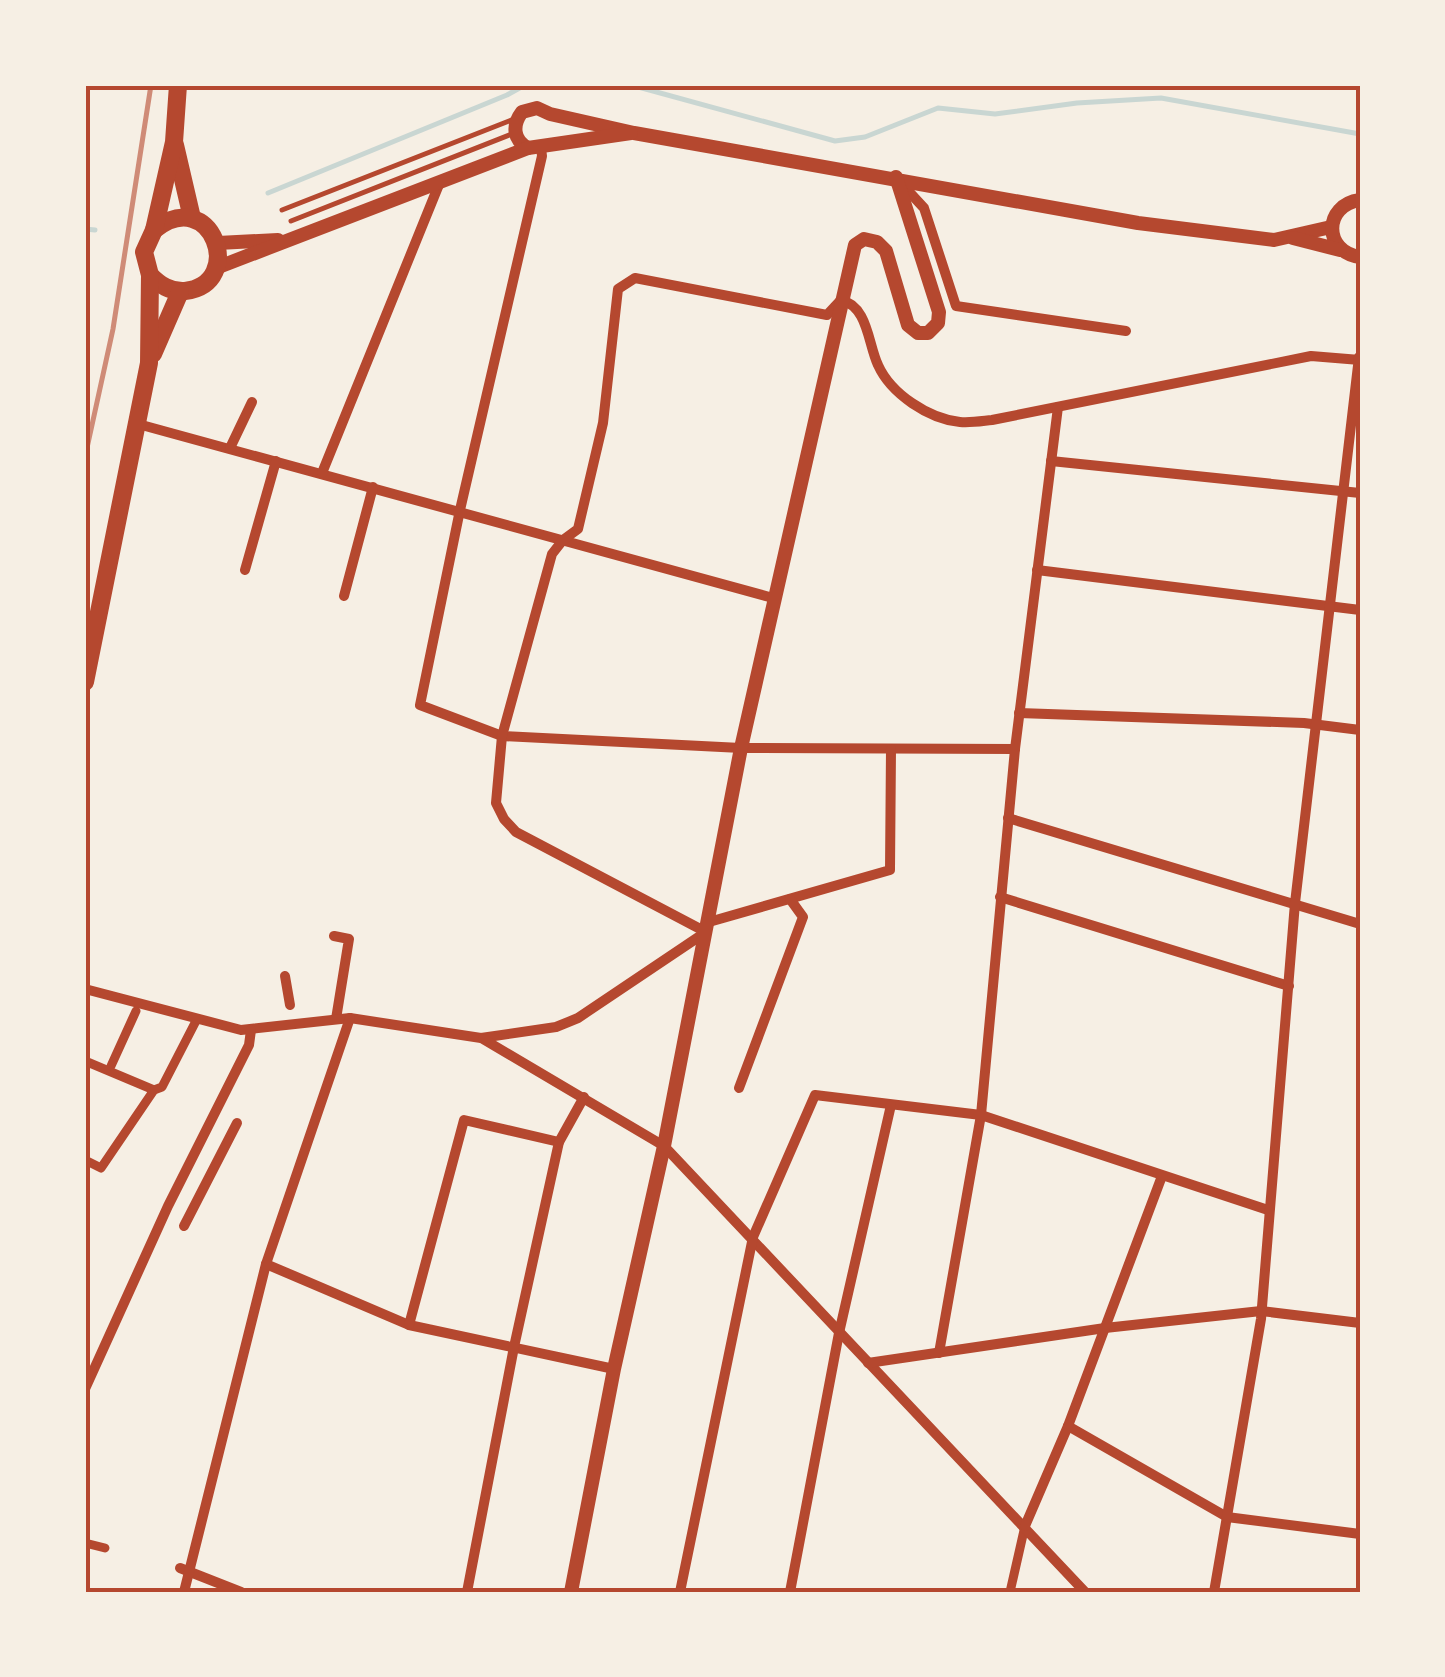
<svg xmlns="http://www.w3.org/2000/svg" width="1445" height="1677" font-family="'PT Sans',sans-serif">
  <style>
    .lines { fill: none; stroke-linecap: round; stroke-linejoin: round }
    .stream { stroke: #c9d6d2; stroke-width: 5 }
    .service { stroke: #b5482f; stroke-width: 5 }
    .pedestrian { stroke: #b5482f; stroke-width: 9 }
    .minor { stroke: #b5482f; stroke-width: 10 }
    .tertiary { stroke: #b5482f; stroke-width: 14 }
    .primary { stroke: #b5482f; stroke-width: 18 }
    .rail { stroke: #cf8b77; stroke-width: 5 }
    .neatline { fill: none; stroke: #b5482f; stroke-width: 4 }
  </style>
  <rect width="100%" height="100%" fill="#f6efe4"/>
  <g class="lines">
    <g class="stream">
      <path d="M631,85l204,56 30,-4 73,-29 57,6 82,-11 84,-5 199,36"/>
      <path d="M268,193l239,-98 18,-10"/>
      <path d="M85,229l10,1"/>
    </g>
    <g class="service">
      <path d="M282,210l232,-91"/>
      <path d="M291,221l221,-87"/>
    </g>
    <g class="pedestrian">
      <path d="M85,1061l69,29"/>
      <path d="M111,1066l25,-55"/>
      <path d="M85,1160l16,8 53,-78 8,-3 35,-68"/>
      <path d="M85,1543l20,5"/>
      <path d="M1010,1592l15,-66"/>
    </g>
    <g class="minor">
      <path d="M432,85h9"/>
      <path d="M541,148l1,8 -82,354 -40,195 82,31 239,12 274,1"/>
      <path d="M900,182l24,26 32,98 170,25"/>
      <path d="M138,424l635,174"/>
      <path d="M230,448l22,-46"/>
      <path d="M1051,461l309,32"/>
      <path d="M322,473l118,-291"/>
      <path d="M245,570l31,-109"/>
      <path d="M1037,570l323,40"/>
      <path d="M344,596l29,-109"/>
      <path d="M1019,713l285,10 56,7"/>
      <path d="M1008,818l352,106"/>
      <path d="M1000,897l289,89"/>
      <path d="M709,922l181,-52 1,-121"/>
      <path d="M334,936l15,3 -13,80"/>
      <path d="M285,976l5,29"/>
      <path d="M85,989l156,41 109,-12 131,20 75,-11 22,-9 128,-86 -190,-100 -12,-13 -8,-16 6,-67 50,-182 11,-14 15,-11 25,-106 15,-134 17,-11 192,37 14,-15c27,6 27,44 37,65 13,29 51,54 82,57 11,1 22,-1 32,-2l319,-64 49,4"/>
      <path d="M483,1039l181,107 421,446"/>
      <path d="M739,1088l64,-171 -13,-18"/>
      <path d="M184,1226l53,-103"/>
      <path d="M266,1264l143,61 205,44"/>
      <path d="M409,1325l55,-205 95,22"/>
      <path d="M939,1353l42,-238 34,-366 43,-342"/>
      <path d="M868,1363l237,-35 156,-17 99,12"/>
      <path d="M85,1389l83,-183 81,-161 2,-15"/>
      <path d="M1068,1426l159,91 133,17"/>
      <path d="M1025,1526l43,-100 94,-250"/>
      <path d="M180,1568l61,24"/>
      <path d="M184,1592l82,-328 84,-246"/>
      <path d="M467,1592l47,-245 45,-205 25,-45"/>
      <path d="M680,1592l73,-355 62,-142 166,20 287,95"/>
      <path d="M790,1592l49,-259 52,-228"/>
      <path d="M1214,1592l47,-273 34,-416 64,-546"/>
    </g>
    <g class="tertiary">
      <path d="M528,148c-15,-8 -16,-23 -6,-36l15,-4 13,6 84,19 504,90 136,17 57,-13"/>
      <path d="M1360,200c-37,5 -37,52 0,57"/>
      <path d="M1293,238l47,12"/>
      <path d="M218,243l60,-3"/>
      <path d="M216,268l312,-120 103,-15"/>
      <path d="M571,1592l43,-223 50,-223 77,-398 114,-503 9,-6 13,3 9,9 22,74 10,8h10l10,-10 1,-11 -43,-135"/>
    </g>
    <g class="primary">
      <path d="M175,145l17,73"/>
      <path d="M150,275c10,10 20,17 35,16 62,-7 27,-108 -31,-61"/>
      <path d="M153,354l27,-62"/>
      <path d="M85,682l64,-319 1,-88 -6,-23 10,-22 20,-88 4,-57"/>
    </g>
    <path class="rail" d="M85,457l28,-128 38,-244"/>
  </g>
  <rect width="1445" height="1677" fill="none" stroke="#f6efe4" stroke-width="175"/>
  <rect x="88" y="88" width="1270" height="1502" class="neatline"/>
</svg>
